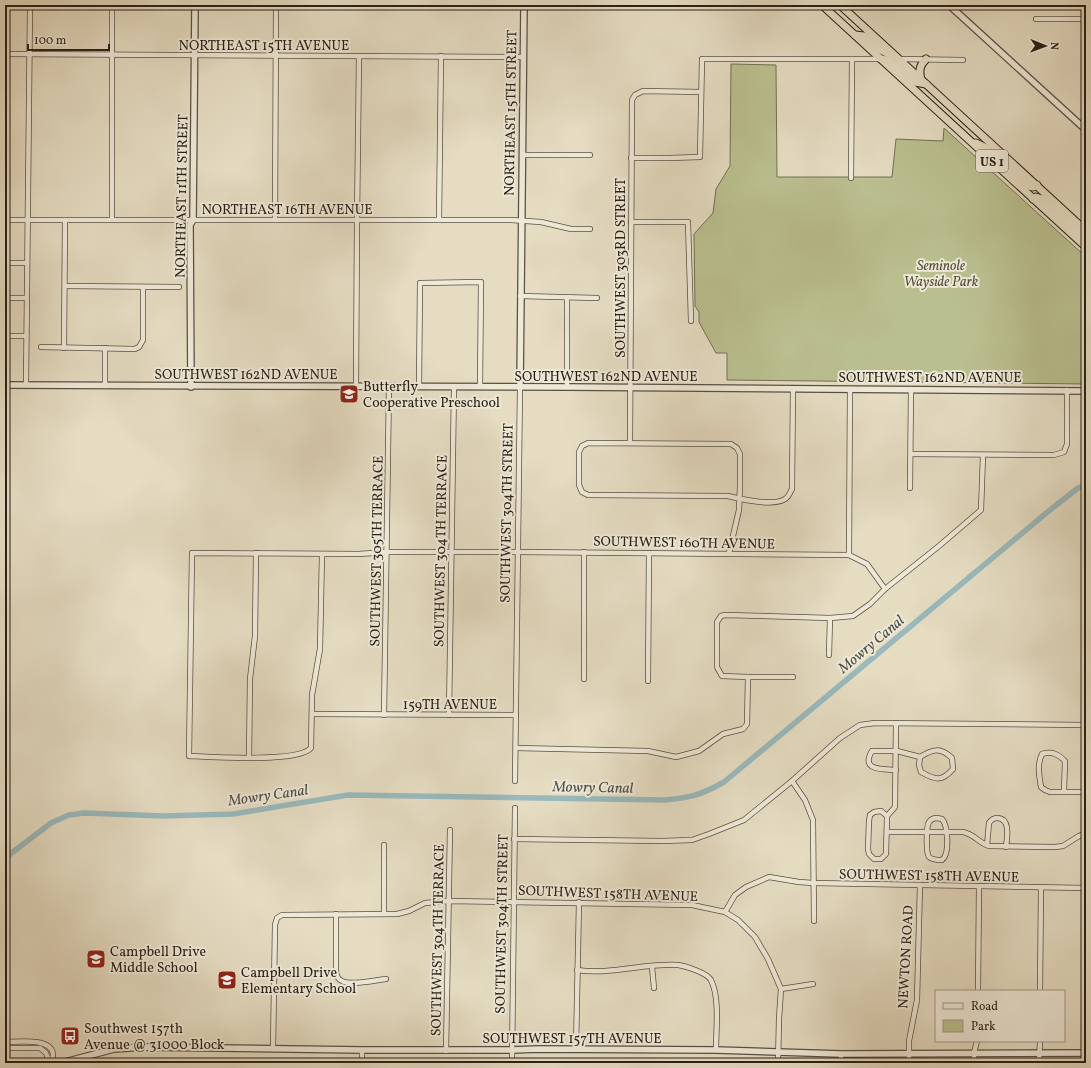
<svg xmlns="http://www.w3.org/2000/svg" width="1091" height="1068" font-family="Vollkorn,serif">
  <style>
    .green { fill: #babf8f; stroke: #727053 }
    .lines { fill: none; stroke-linecap: round; stroke-linejoin: round }
    .canal { stroke: #99b9bc; stroke-width: 5.5 }
    .minor-casing { stroke: #585042; stroke-width: 6 }
    .tertiary-casing { stroke: #585042; stroke-width: 8 }
    .trunk-casing { stroke: #292117; stroke-width: 9 }
    .minor { stroke: #eee8d7; stroke-width: 4.5 }
    .tertiary { stroke: #eee8d7; stroke-width: 5.5 }
    .trunk { stroke: #e5dcc2; stroke-width: 7 }
    .labels { text-anchor: middle; stroke-width: 4; stroke-linejoin: round; paint-order: stroke }
    .shield { fill: #eee8d7; stroke: #645d51; stroke-width: 1 }
    .shield-label { font-size: 13px; font-weight: bold; fill: #292117 }
    .street-label { font-size: 14px; fill: #292117; stroke: #eee8d7 }
    .park-label { font-size: 14px; font-style: italic; fill: #54503b; stroke: #eee8d7 }
    .poi-label { font-size: 14px; fill: #292117; stroke: #eee8d7; text-anchor: start }
    .water-label { font-size: 15px; font-style: italic; fill: #4b4f49; stroke: #eee8d7 }
  </style>
  <rect width="100%" height="100%" fill="#e5dcc2"/>
  <filter id="stains"><feTurbulence type="fractalNoise" baseFrequency=".005" numOctaves="4"/><feColorMatrix values="0 0 0 0 .2 0 0 0 0 .09 0 0 0 0 .02 0 0 0 .5 -.17"/></filter>
  <radialGradient id="worn" r=".72"><stop offset=".6" stop-color="#630" stop-opacity="0"/><stop offset="1" stop-color="#630" stop-opacity=".3"/></radialGradient>
  <path class="green" d="M731,64l45,1 1,112h115l4,-38 47,2 1,-13 142,129v127l-359,-4v-27h-11l-17,-31v-10l-4,-6 -1,-72 19,-21 3,-24 14,-23z"/>
  <g class="lines">
    <path class="canal" d="M5,858l46,-35 18,-8 15,-2 80,3 69,-2 115,-19 316,5c26,-2 37,-5 60,-18l326,-272 28,-22 8,-3"/>
    <g class="minor-casing">
      <g id="minor">
        <path d="M1036,19h50"/>
        <path d="M5,54l518,3"/>
        <path d="M898,59l65,1"/>
        <path d="M522,155h68"/>
        <path d="M631,158h38l31,-1 2,-98h178"/>
        <path d="M851,178l1,-119"/>
        <path d="M112,219v-214"/>
        <path d="M5,220h506l30,2 30,7h19"/>
        <path d="M275,220l1,-215"/>
        <path d="M439,220l2,-164"/>
        <path d="M631,222h57l3,99"/>
        <path d="M5,263h22"/>
        <path d="M65,286l114,1"/>
        <path d="M520,296l77,2"/>
        <path d="M5,298h21"/>
        <path d="M5,336h21"/>
        <path d="M41,347l94,2 4,-2 4,-7v-53"/>
        <path d="M64,348l1,-128"/>
        <path d="M105,348v38"/>
        <path d="M26,385l4,-380"/>
        <path d="M356,387l1,-167 2,-164"/>
        <path d="M419,387l1,-104 61,-1 -1,105"/>
        <path d="M567,387v-89"/>
        <path d="M630,442l2,-342 3,-5 8,-4 58,1"/>
        <path d="M911,454l143,1 10,-3 3,-8v-54"/>
        <path d="M910,488l1,-99"/>
        <path d="M729,553l10,-43 1,-24v-32l-3,-6 -6,-4 -143,-1 -6,3 -3,6v33l3,7 6,3 140,1c13,3 45,11 57,3 4,-2 5,-7 7,-10l1,-100"/>
        <path d="M322,554l-2,95 -8,46 -1,53c-13,15 -100,9 -122,8l3,-203 167,1 28,-2h132l330,3 18,9 18,25"/>
        <path d="M849,555l1,-166"/>
        <path d="M829,655l1,-37"/>
        <path d="M793,677h-45l-26,-1 -5,-9v-45l4,-6 4,-1 105,3 23,-2 17,-12 15,-15 54,-43 42,-36 2,-55"/>
        <path d="M584,679v-127"/>
        <path d="M648,681l1,-128"/>
        <path d="M312,714l204,1"/>
        <path d="M384,715l5,-328"/>
        <path d="M449,715l5,-328"/>
        <path d="M516,748l132,3 28,6 23,-6 24,-17 20,-5 4,-5 1,-47"/>
        <path d="M249,757l1,-78 5,-43 1,-83"/>
        <path d="M896,770c-13,-1 -36,1 -24,-19h25l23,6c13,-8 20,-10 32,1l1,11c-11,13 -18,11 -32,3l-2,-7 1,-8"/>
        <path d="M515,781l5,-394"/>
        <path d="M792,781l13,19 8,20 1,101"/>
        <path d="M1064,791l1,-30c-7,-7 -13,-10 -23,-7 -5,10 -3,21 -1,33l4,3 5,2h36"/>
        <path d="M887,816l-6,-5 -7,1 -4,3 -1,6 -1,28 1,5 5,5h7l5,-5 1,-38 8,-9 1,-84"/>
        <path d="M937,818l5,1c6,7 8,35 0,41 -4,0 -10,0 -13,-3 -3,-4 -3,-30 0,-35 2,-3 5,-4 8,-4z"/>
        <path d="M887,832h76c11,2 16,11 26,14l66,1 8,-1 16,-10 7,-3"/>
        <path d="M514,839l148,2 30,-1 17,-6 35,-14 48,-39 48,-43 20,-13 15,-2 211,2"/>
        <path d="M384,845v69"/>
        <path d="M987,845l2,-22c2,-3 5,-5 8,-5 14,0 10,20 9,29"/>
        <path d="M725,912l10,-17 11,-8 23,-10 30,5 14,1 273,5"/>
        <path d="M336,914v56c0,4 1,9 6,11 9,5 33,-1 44,-2"/>
        <path d="M652,967l2,21"/>
        <path d="M577,970c34,5 67,-7 101,-5 8,1 29,8 33,15 9,18 5,50 5,70"/>
        <path d="M781,989l32,-5"/>
        <path d="M978,991l1,-104"/>
        <path d="M1040,991l1,-103"/>
        <path d="M5,1042c12,0 46,-5 48,12 0,3 -1,6 -1,9"/>
        <path d="M5,1048h35l6,5 4,10"/>
        <path d="M273,1049l2,-124 2,-7 5,-3 115,-1 12,-3 16,-8 23,-2 244,4 33,7 13,8 17,17 13,22 13,30 -2,30 -1,44"/>
        <path d="M576,1049l3,-147"/>
        <path d="M362,1050v13"/>
        <path d="M446,1051l4,-221"/>
        <path d="M841,1054v9"/>
        <path d="M512,1063l3,-255"/>
        <path d="M909,1063v-22l8,-41 3,-115"/>
        <path d="M974,1063v-10l3,-12"/>
        <path d="M1039,1063l1,-22"/>
      </g>
    </g>
    <g class="tertiary-casing">
      <g id="tertiary">
        <path d="M949,5l137,125"/>
        <path d="M5,385l562,2 519,4"/>
        <path d="M191,387l-1,-162 3,-5 2,-215"/>
        <path d="M520,387l4,-382"/>
        <path d="M61,1063l53,-14 29,-2 219,3h150l26,-1 178,1 125,4 245,-1"/>
      </g>
    </g>
    <g class="trunk-casing">
      <g id="trunk">
        <path d="M822,5l264,242"/>
        <path d="M840,5l246,226"/>
        <path d="M855,35l9,1 15,13 13,7"/>
        <path d="M881,59l10,2 24,21 11,2"/>
        <path d="M921,80c-2,-9 -2,-14 5,-21"/>
        <path d="M976,143l10,5 43,38 4,1 4,-2"/>
        <path d="M1033,199l3,-2 6,2 39,36 5,2"/>
      </g>
    </g>
    <use href="#minor" class="minor"/>
    <use href="#tertiary" class="tertiary"/>
    <use href="#trunk" class="trunk"/>
  </g>
  <defs>
    <g id="school-square" transform="scale(1)"><rect x="-9" y="-9" width="18" height="18" rx="4" fill="#8f2418" stroke="#eee8d7"/><path d="M0-5L7-2L0 1L-7-2ZM-4 1L0 2.5L4 1V4Q0 6-4 4Z" fill="#fff"/></g>
    <g id="bus-square" transform="scale(1)"><rect x="-9" y="-9" width="18" height="18" rx="4" fill="#8f2418" stroke="#eee8d7"/><path d="M-5-6H5V4H4V6H2V4H-2V6H-4V4H-5ZM-3.5-4V0h7V-4ZM-3.5 1.2v1.5H-2V1.2ZM2 1.2v1.5H3.5V1.2Z" fill="#fff"/></g>
  </defs>
  <g fill-rule="evenodd">
    <use href="#school-square" x="349" y="394"/>
    <use href="#school-square" x="96" y="959"/>
    <use href="#school-square" x="227" y="980"/>
    <use href="#bus-square" x="70" y="1036"/>
  </g>
  <g class="labels">
    <rect class="shield" x="976" y="150" width="32" height="22" rx="3"/>
    <g class="shield-label">
      <text x="992" y="166">US 1</text>
    </g>
    <g class="street-label">
      <text x="264" y="50">NORTHEAST 15TH AVENUE</text>
      <text transform="translate(510 113) rotate(-89)" y="5">NORTHEAST 15TH STREET</text>
      <text transform="translate(181 196) rotate(-89)" y="5">NORTHEAST 11TH STREET</text>
      <text x="287" y="214">NORTHEAST 16TH AVENUE</text>
      <text transform="translate(620 268) rotate(-90)" y="5">SOUTHWEST 303RD STREET</text>
      <text x="246" y="379">SOUTHWEST 162ND AVENUE</text>
      <text x="606" y="381">SOUTHWEST 162ND AVENUE</text>
      <text x="930" y="382">SOUTHWEST 162ND AVENUE</text>
      <text transform="translate(506 513) rotate(-89)" y="5">SOUTHWEST 304TH STREET</text>
      <text transform="translate(684 542) rotate(1)" y="5">SOUTHWEST 160TH AVENUE</text>
      <text transform="translate(376 551) rotate(-89)" y="5">SOUTHWEST 305TH TERRACE</text>
      <text transform="translate(440 551) rotate(-89)" y="5">SOUTHWEST 304TH TERRACE</text>
      <text x="450" y="709">159TH AVENUE</text>
      <text transform="translate(929 875) rotate(1)" y="5">SOUTHWEST 158TH AVENUE</text>
      <text transform="translate(608 893) rotate(2)" y="5">SOUTHWEST 158TH AVENUE</text>
      <text transform="translate(501 924) rotate(-89)" y="5">SOUTHWEST 304TH STREET</text>
      <text transform="translate(437 940) rotate(-89)" y="5">SOUTHWEST 304TH TERRACE</text>
      <text transform="translate(905 957) rotate(-87)" y="5">NEWTON ROAD</text>
      <text x="572" y="1043">SOUTHWEST 157TH AVENUE</text>
    </g>
    <g class="park-label">
      <text x="941" y="270">Seminole<tspan x="941" dy="16">Wayside Park</tspan></text>
    </g>
    <g class="poi-label">
      <text x="363" y="391">Butterfly<tspan x="363" dy="16">Cooperative Preschool</tspan></text>
      <text x="110" y="956">Campbell Drive<tspan x="110" dy="16">Middle School</tspan></text>
      <text x="241" y="977">Campbell Drive<tspan x="241" dy="16">Elementary School</tspan></text>
      <text x="84" y="1033">Southwest 157th<tspan x="84" dy="16">Avenue @ 31000 Block</tspan></text>
    </g>
    <g class="water-label">
      <text transform="translate(871 644) rotate(-40)" y="5">Mowry Canal</text>
      <text transform="translate(593 787) rotate(1)" y="5">Mowry Canal</text>
      <text transform="translate(268 795) rotate(-8)" y="5">Mowry Canal</text>
    </g>
  </g>
  <rect width="1091" height="1068" fill="none" stroke="#e5dcc2" stroke-width="20"/>
  <rect x="6" y="6" width="1079" height="1056" fill="none" stroke="#292117" stroke-width="2"/>
  <rect x="10" y="10" width="1071" height="1048" fill="none" stroke="#292117"/>
  <rect x="935" y="990" width="130" height="52" fill="#eee8d7" stroke="#9f988a"/>
  <rect x="943" y="1003" width="20" height="6" fill="#eee8d7" stroke="#9f988a"/>
  <text x="971" y="1010" font-size="12" fill="#292117">Road</text>
  <rect x="943" y="1020" width="20" height="12" fill="#babf8f" stroke="#9f988a"/>
  <text x="971" y="1030" font-size="12" fill="#292117">Park</text>
  <g transform="translate(1045 46) rotate(91)" stroke="#eee8d7" stroke-width="3" paint-order="stroke">
  <path d="M0-3L7 15L0 10L-7 15Z" fill="#292117"/>
  <text y="-6" font-size="11" font-weight="bold" text-anchor="middle" fill="#292117">N</text>
  </g>
  <path d="M28 44v6h81v-6" fill="none" stroke="#292117" stroke-width="2"/>
  <text x="34" y="44" font-size="12" fill="#292117" stroke="#eee8d7" stroke-width="3" paint-order="stroke">100 m</text>
  <rect width="100%" height="100%" filter="url(#stains)"/>
  <rect width="100%" height="100%" fill="url(#worn)"/>
</svg>
